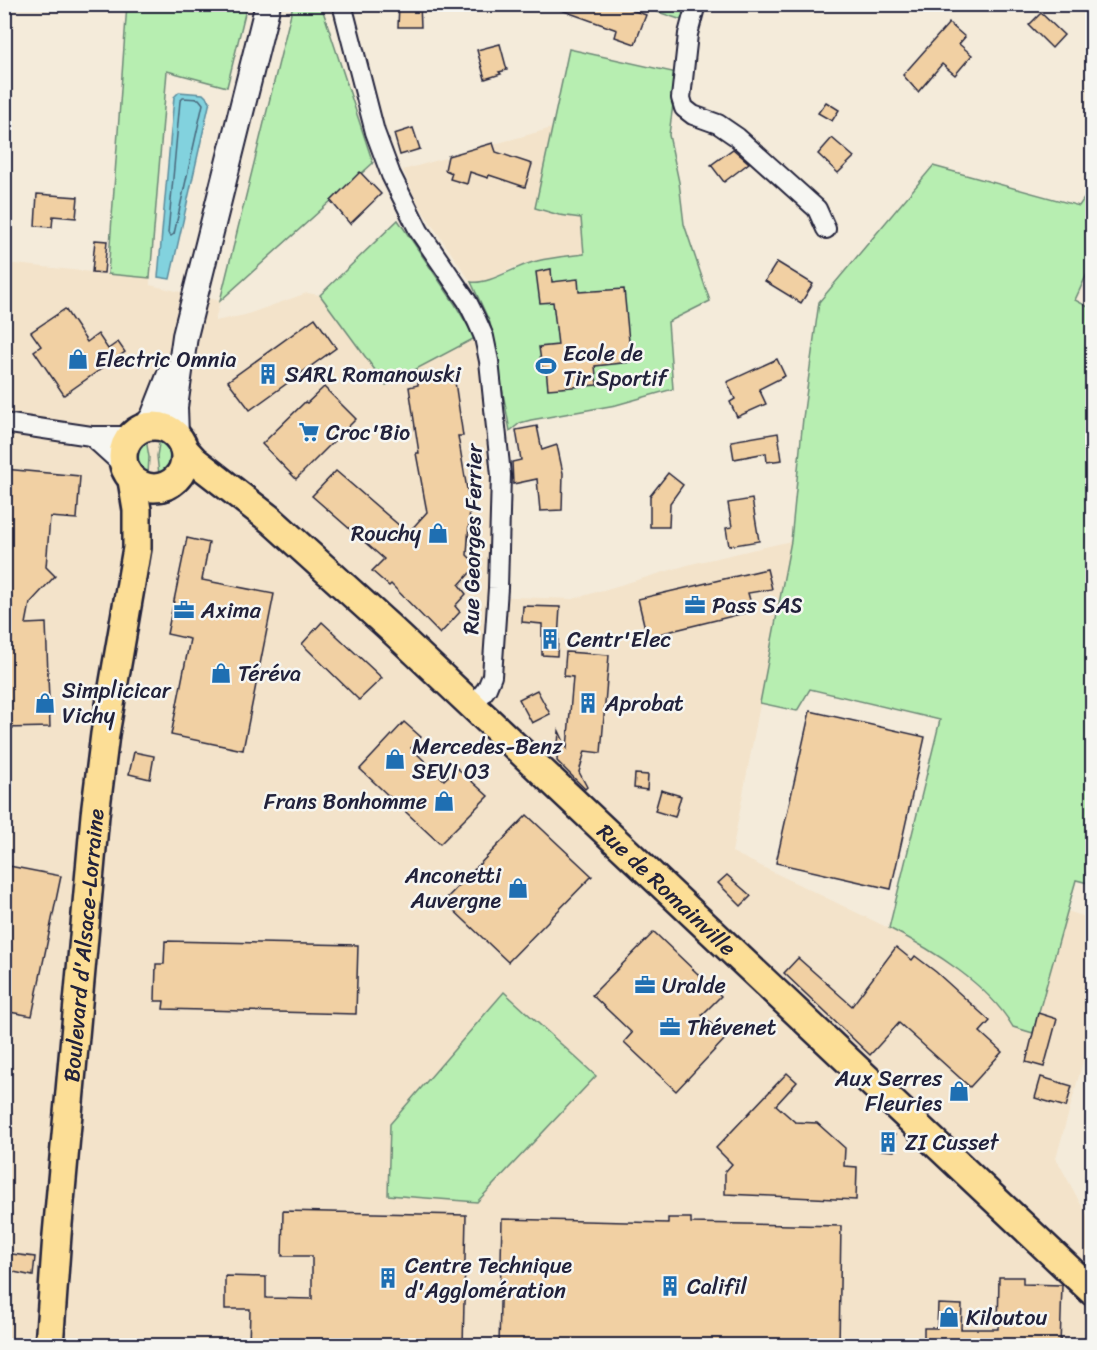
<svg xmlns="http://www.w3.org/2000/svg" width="1097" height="1350" font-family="Sriracha,sans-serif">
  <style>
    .built { fill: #f3e3ca }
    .green { fill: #b7eeb1; stroke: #6c8876; stroke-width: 1.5 }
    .water { fill: #82d2de; stroke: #5c8c9d; stroke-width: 1.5 }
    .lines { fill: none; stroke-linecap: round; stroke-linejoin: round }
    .shore { stroke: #48687c; stroke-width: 1.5 }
    .building { fill: #f1d0a3; stroke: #22223b; stroke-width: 1.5 }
    .street-casing { stroke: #22223b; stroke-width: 22 }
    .secondary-casing { stroke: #22223b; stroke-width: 28 }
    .primary-casing { stroke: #22223b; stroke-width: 32 }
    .street { stroke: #f6f6f2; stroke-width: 18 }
    .secondary { stroke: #f6f6f2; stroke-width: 24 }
    .primary { stroke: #fcde96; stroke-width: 27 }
    .labels { text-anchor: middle; stroke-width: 5; stroke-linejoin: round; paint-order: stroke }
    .poi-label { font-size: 22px; fill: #22223b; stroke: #f6f6f2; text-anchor: start }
    .street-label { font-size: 22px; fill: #22223b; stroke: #f6f6f2 }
  </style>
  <rect width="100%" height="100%" fill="#f4ebda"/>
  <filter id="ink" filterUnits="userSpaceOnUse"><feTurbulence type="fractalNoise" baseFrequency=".0167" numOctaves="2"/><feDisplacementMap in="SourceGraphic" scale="12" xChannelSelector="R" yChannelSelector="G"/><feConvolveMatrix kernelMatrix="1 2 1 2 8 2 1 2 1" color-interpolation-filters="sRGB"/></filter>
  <g filter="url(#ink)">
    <g class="built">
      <path d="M552,128l-16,80 23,7 22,3 3,36 -47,7 -24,7 -33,16 -9,-2 -46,-67 -10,-17 -12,-28z"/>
      <path d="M5,263l145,15v7l70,16 -5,20 30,-6 62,-22 13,2 66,89 89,-46 13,71 3,120 -1,67 83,3 118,-35 100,-23 -59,311 179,87 39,24 52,45 11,19 20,6 34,-122 25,8v110l-36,129 36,67v120l-1087,1z"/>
    </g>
    <g class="green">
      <path d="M127,4l120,1 -20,82 -60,-16 -17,207 -42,-4z"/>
      <path d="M293,5h28l52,158 -153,138z"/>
      <path d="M637,5h54l-6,16z"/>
      <path d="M569,49l108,24 -8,62 10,47 5,42 26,77 -42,21 5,67 -57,16 -85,15 -11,3 -10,8 -20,-108 -19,-41c19,3 46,-17 66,-21 16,-4 32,-5 47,-7l-3,-36 -22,-3 -24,-7z"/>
      <path d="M933,166l146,40 13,-19v76l-17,37 17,9v575l-16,-4 -43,153 -20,-6c-24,-42 -80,-77 -124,-99l51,-208 -130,-31 -13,22 -37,-8 31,-162 12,-123 16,-116z"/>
      <path d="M398,220l57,84 20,34 -89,47 -66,-90z"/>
      <path d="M160,438c17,8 16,30 -1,37l-2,-19z"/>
      <path d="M146,439l3,18 -1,18c-18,-6 -17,-27 -2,-36z"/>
      <path d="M504,992l92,84 -119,126 -89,-7 2,-71z"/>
    </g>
    <path class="water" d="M179,92l24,2 7,7 -40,178 -12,-2 16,-180z"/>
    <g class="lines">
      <path class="shore" d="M183,98l16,1 4,5 -29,130 -3,2 -3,-3 12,-132z"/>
    </g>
    <g class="building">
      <path d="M399,4h21l1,23h-23z"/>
      <path d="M550,4h66l30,11 -11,29 -20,-7 2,-7 -67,-24z"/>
      <path d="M1041,13l23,22 -12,13 -23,-23z"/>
      <path d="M949,23l16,14 -6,7 13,11 -17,20 -13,-11 -24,28 -15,-17z"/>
      <path d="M500,44l7,26 -8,2 2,2 -16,5 -8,-29z"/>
      <path d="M826,102l13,8 -7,11 -14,-8z"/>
      <path d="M413,128l7,21 -20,6 -6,-21z"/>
      <path d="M832,138l22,19 -16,16 -20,-19z"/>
      <path d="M493,143l3,9 36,12 -7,23 -36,-12 -1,3 -18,-6 -3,12 -17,-5 2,-6 -7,-3 3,-14z"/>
      <path d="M733,149l16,14 -25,19 -13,-17z"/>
      <path d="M360,172l21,22 -31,30 -19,-23z"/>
      <path d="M37,194l41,3 -2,21 -23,-2 -1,11 -17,-1z"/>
      <path d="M95,240l12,1 -3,32 -12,-1z"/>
      <path d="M777,262l36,22 -12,19 -36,-22z"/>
      <path d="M551,269l1,13 26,-3 1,13 45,-3 7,73 -36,4 2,19 -49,4 -2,-21h-4l-3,-21 19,-2 -5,-43 -13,1 -4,-31z"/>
      <path d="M65,309l22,33 11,-8 10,15 10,-7 7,10 -61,43 -30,-44 7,-5 -10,-14z"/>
      <path d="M315,318l21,30 -86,62 -22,-29z"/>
      <path d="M777,359l8,17 -26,13 7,15 -29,13 -7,-15 5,-3 -8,-17z"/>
      <path d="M454,375l9,61h-5l12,71 -3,48 10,10 -18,20 7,9 -11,12 5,6 -20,22 -49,-50 -2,2 -17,-15 12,-12 -72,-63 24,-25 72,62 19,-21 -11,-59h3l-10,-66 9,-2v-5z"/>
      <path d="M324,387l32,32 -60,60 -34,-35 43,-42 2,1z"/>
      <path d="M537,426l5,24 15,-5 6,28 -1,37 -22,1 -3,-32 -24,5 -1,-22 9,-2 -5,-30z"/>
      <path d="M778,433l4,27 -15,2 -1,-9 -32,6 -3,-18z"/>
      <path d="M4,469l76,7 -3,43 -27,-2 -4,50 9,9 -25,27 -4,21 20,-1 4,104 -46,1z"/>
      <path d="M668,473l15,12 -13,18 -1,24h-19v-31z"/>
      <path d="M752,499l7,42 -30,5 -3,-18 6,-1 -4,-24z"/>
      <path d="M187,538l22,5 -7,37 72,14 -31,156 -72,-15 19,-96 -23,-5z"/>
      <path d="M767,569l5,20 -24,4 5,18 -106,26 -9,-38z"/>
      <path d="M523,606l37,1 -3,49 -15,-1v-31l-20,-2z"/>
      <path d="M322,622l60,56 -23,22 -57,-56z"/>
      <path d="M566,652l43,3 -8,98 -16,-2 -6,21 8,15 -2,2 -28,-28 2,-30 8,17 6,-71 -9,-1z"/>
      <path d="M537,690l13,24 -18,9 -13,-24z"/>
      <path d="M810,711l115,26 -34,152 -115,-26z"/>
      <path d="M404,722l17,15 -10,11 33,32 13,-12 31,28 -48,48 -80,-75z"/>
      <path d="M134,752l20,4 -4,23 -21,-5z"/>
      <path d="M635,774l13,1 -1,15 -13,-2z"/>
      <path d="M661,790l20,6 -6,21 -20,-6z"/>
      <path d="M527,815l65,61 -84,86 -64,-61z"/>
      <path d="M4,865l57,11 -29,140 -28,-5z"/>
      <path d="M727,875l24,21 -10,10 -23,-23z"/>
      <path d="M654,932l67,64 -19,19 24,23 -50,53 -52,-49 8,-9 -40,-38z"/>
      <path d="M165,941l193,4 -2,69 -193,-5 1,-8h-9l1,-37h8z"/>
      <path d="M896,947l16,13 3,-4 21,16 54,49 -10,11 22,20 -32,35 -71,-64 -29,32 -86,-82 14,-15 54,48z"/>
      <path d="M1038,1013l19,6 -13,48 -18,-5z"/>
      <path d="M787,1073l10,9 -21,23 19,17 22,1 28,25 -1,18 13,1 -1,33 -131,-6v-22l7,-8 -16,-16z"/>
      <path d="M1041,1077l31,9 -6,21 -31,-9z"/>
      <path d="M882,1134l13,1 -1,16 -12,-1z"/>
      <path d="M283,1211l183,4 -3,131h-214l1,-37h-25v-33l41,1v21l46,1v-43h-30z"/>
      <path d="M668,1218h23v5l150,3 -2,120h-340l3,-127 166,4z"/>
      <path d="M4,1253l31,4 -2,19 -29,-6z"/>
      <path d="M999,1277h24v7l39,1 -2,61h-136v-18h13l1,-24 24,1 -1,24h37z"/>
    </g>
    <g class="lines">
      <g class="street-casing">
        <g id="street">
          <path d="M342,4l33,128 16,43 28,56 48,70 10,20 7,16 5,24 12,114 -3,113 -6,88 -5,12 -14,18"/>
          <path d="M696,4l-8,30 -7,64 3,10 9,7 25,9 19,13 80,72 9,20"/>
          <path d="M4,423l87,13h40"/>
          <path d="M91,436l33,30"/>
        </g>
      </g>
      <g class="secondary-casing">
        <g id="secondary">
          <path d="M145,427l8,-10 17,-43"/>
          <path d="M176,435l-1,-28 10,-71 83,-332"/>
        </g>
      </g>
      <g class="primary-casing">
        <g id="primary">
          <circle cx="154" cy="457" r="31"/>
          <path id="s1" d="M184,449l11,12 76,59 117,106 704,665"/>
          <path id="s2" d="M49,1346l8,-111 38,-420 10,-81 32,-186v-38l-5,-30"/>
        </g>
      </g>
      <use href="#street" class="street"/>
      <use href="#secondary" class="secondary"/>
      <use href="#primary" class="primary"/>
    </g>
  </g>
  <defs>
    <g id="shop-bare" transform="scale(1.62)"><path d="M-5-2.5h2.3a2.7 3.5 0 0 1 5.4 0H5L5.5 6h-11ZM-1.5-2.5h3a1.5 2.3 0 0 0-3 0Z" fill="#1f6fb2" stroke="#f6f6f2" stroke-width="2.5" paint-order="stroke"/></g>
    <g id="stadium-bare" transform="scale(1.62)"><path d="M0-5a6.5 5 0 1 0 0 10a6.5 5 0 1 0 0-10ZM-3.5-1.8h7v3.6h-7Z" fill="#1f6fb2" stroke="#f6f6f2" stroke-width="2.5" paint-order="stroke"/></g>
    <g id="building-bare" transform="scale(1.62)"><path d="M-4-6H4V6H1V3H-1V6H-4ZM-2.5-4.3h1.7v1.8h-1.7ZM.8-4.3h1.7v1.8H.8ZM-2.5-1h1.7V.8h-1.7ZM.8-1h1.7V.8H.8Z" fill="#1f6fb2" stroke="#f6f6f2" stroke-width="2.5" paint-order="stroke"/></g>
    <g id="supermarket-bare" transform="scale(1.62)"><path d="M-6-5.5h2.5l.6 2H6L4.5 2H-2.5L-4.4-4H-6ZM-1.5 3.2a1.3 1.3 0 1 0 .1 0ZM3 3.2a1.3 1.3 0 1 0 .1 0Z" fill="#1f6fb2" stroke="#f6f6f2" stroke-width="2.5" paint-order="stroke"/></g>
    <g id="office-bare" transform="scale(1.62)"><path d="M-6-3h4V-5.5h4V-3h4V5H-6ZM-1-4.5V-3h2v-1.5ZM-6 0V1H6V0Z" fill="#1f6fb2" stroke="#f6f6f2" stroke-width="2.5" paint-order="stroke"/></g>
  </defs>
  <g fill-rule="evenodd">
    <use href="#shop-bare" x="78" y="359"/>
    <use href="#stadium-bare" x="546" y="366"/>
    <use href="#building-bare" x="268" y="374"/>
    <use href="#supermarket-bare" x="309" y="432"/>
    <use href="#shop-bare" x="438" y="533"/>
    <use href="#office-bare" x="695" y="605"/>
    <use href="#office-bare" x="184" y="610"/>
    <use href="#building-bare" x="550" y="639"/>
    <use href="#shop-bare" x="221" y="673"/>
    <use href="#shop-bare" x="45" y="703"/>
    <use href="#building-bare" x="588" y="703"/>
    <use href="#shop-bare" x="395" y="759"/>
    <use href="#shop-bare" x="444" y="801"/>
    <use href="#shop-bare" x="518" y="888"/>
    <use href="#office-bare" x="645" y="985"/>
    <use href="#office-bare" x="670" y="1027"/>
    <use href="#shop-bare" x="959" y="1091"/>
    <use href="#building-bare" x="888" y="1142"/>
    <use href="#building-bare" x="388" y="1278"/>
    <use href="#building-bare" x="670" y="1286"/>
    <use href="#shop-bare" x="949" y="1317"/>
  </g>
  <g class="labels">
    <g class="poi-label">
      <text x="563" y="361">Ecole de<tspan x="563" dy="25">Tir Sportif</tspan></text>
      <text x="95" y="367">Electric Omnia</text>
      <text x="285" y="382">SARL Romanowski</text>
      <text x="326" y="440">Croc'Bio</text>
      <text x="421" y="541" text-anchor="end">Rouchy</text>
      <text x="712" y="613">Pass SAS</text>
      <text x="201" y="618">Axima</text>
      <text x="567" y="647">Centr'Elec</text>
      <text x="238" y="681">Téréva</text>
      <text x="62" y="698">Simplicicar<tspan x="62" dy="25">Vichy</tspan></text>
      <text x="605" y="711">Aprobat</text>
      <text x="412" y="754">Mercedes-Benz<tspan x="412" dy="25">SEVI 03</tspan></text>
      <text x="427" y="809" text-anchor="end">Frans Bonhomme</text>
      <text x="501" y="883" text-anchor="end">Anconetti<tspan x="501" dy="25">Auvergne</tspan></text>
      <text x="662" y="993">Uralde</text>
      <text x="687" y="1035">Thévenet</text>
      <text x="942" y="1086" text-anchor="end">Aux Serres<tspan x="942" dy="25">Fleuries</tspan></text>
      <text x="905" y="1150">ZI Cusset</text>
      <text x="405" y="1273">Centre Technique<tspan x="405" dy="25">d'Agglomération</tspan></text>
      <text x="687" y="1294">Califil</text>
      <text x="966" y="1325">Kiloutou</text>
    </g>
    <g class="street-label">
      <text transform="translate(472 539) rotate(-89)" y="8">Rue Georges Ferrier</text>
      <text dy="8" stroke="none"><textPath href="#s1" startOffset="654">Rue de Romainville</textPath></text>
      <text dy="8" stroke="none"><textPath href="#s2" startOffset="402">Boulevard d'Alsace-Lorraine</textPath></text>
    </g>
  </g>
  <rect width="1097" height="1350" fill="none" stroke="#f6f6f2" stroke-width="24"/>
  <rect x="12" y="12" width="1073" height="1326" fill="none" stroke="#22223b" stroke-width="2" filter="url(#ink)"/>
</svg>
